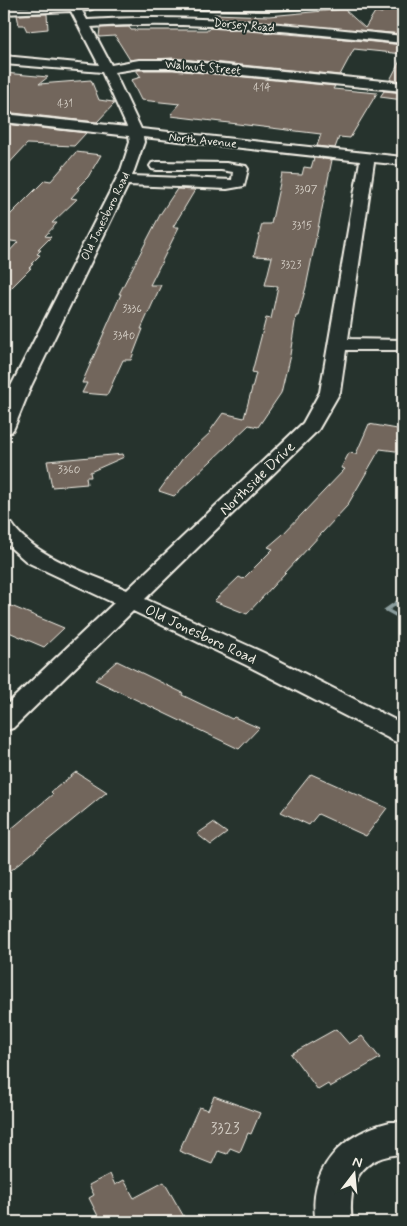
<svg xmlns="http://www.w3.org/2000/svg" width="407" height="1226" font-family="Mynerve,sans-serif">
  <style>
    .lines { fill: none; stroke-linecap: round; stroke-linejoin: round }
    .stream { fill: #8c9e9e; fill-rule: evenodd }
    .building { fill: #72665c; stroke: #f4f1e8 }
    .minor-casing { stroke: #f4f1e8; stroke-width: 4 }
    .minor { fill: #26332d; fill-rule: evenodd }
    .labels { text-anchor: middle; stroke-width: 4; stroke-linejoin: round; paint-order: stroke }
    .far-number-label { font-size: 11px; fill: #d4cec5 }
    .far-street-label { font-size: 12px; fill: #f4f1e8; stroke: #26332d }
    .number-label { font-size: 12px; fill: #d4cec5 }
    .street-label { font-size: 15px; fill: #f4f1e8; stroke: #26332d }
    .near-number-label { font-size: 15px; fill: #d4cec5 }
  </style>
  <rect width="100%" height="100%" fill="#26332d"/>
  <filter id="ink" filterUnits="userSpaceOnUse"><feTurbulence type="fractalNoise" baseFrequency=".02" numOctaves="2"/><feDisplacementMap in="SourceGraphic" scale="10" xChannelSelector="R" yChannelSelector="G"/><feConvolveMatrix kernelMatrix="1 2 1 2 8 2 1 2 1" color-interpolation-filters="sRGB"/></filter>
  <g filter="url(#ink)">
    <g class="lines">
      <g class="stream">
        <path d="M403,596v5l-13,9 13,7v4l-20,-11z"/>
        <path d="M403,626v9h-1l-3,-2 1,-5z"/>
      </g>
    </g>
    <g class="building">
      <path d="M387,6l16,1v27l-191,-16 2,-4 55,2 75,-7 21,19 10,-16 7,1z"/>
      <path d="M47,14l1,15 -21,2 -3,-6h-5l-2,-10z"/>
      <path d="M129,27l2,3h78l1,-2 115,9 78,8v9l-49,-5 -14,26 -167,-17 -43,2 -15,-24 -16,1 1,-9z"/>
      <path d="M403,55v26l-13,-1z"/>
      <path d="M136,70h37l162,16 -2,3 44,4 -27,45 -11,-1 -4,11 -18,-2 4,-12 -150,-18 2,-2h-2l9,-10 -39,-4 -10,-20 10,-3z"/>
      <path d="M4,73l44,4 -9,7 52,-4 8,20 14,2 1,2 -17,18 -93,-10z"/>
      <path d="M384,91l19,2v7l-23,-3z"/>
      <path d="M4,124l82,9 -12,13 -47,-2 -23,25z"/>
      <path d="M76,152l25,3 -13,22 -11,11h3l-9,10 6,1 -25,24h5l-12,13 6,1 -13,13h3l-4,4 3,1 -9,9h2l-4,4h2l-27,27v-38l14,-15 -14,-2v-19l41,-41 6,1z"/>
      <path d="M314,158l18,2 -26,127 -8,29h-2l-6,39 -9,38 -23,34 -9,-2 -75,71 -15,-5 24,-33 28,-26 -1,-1 13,-18 21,5 12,-45 -4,-1 14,-54 5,1 7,-33 -13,-1 7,-28 -18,-1 8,-32h9l11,-50 20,1 2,-8 7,1z"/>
      <path d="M177,189l18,1 -22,37h6l-29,58h11l-20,44h2l-12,31h-8l-16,35 -25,-2 5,-10h-5l39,-89h-2l42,-81z"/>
      <path d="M369,424l34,6v22l-23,-3 -33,57 -100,108 -33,-13 25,-24 4,2 30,-30 -5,-2 14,-12 63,-66 -4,-1 8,-15 7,1z"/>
      <path d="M123,454l1,3 -34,15 1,5h-5l1,7 -35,3 -5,-26z"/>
      <path d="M4,603l60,25 -20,19 -40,-17z"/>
      <path d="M117,661l66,32 -1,2 50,24 2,-2 25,11 -20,21 -144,-69z"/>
      <path d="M76,772l31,20 -103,84v-41l49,-41 -2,-2z"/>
      <path d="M311,774l76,34 -21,28 -48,-22 -9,11 -28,-13z"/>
      <path d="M213,823l14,10 -16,12 -14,-11z"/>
      <path d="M336,1029l13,15 13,-8 18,22 -50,29 -2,-3 -10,6 -27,-36z"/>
      <path d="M214,1096l46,17 -9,21 -3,-1 -8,19 -10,-4 -3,6 -9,-3 -6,13 -33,-13 20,-44 9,3z"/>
      <path d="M110,1174l5,11 9,-5 10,18 30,-16 23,40h-86l-12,-24 5,-3 -5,-10z"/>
    </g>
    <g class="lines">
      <g class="minor-casing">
        <g id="minor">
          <path d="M68,4l24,1 2,2 -2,2 -10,2 5,9c106,-7 211,5 316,16v7c-104,-10 -208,-24 -312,-16l20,38 28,-5h34l230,23v8l-230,-23h-34l-25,4 27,57 262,28v8l-29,-3 -26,177 55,1v10h-57l-6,42 -22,38 -173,169 119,54 139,71v20l-9,-3 -148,-76 -113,-54 -120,117 -9,3v-24l110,-104 -87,-41 -23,-20v-20l8,2c22,33 79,50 115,66l176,-167 17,-31 40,-231 -217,-24 1,5 -12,34 100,4 1,-8 -12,-2h-64l-5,-1 -2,-3 2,-3 5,-1 69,1 20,3 2,3 -4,17 -17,3 -99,-4 -97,201 -17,42 -3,4 -7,2v-29l7,-19 110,-216 9,-28 -1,-6 -125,-14v-8l123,13 -25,-55 -98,-8v-8l95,9 -28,-54 -67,3v-6z"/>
          <path d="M199,4h124l-6,3 -45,3 -77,-1 -2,-2z"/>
          <path d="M390,1122h13v32c-43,2 -56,29 -51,68h-36c-9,-53 25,-88 74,-100z"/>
        </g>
      </g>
      <use href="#minor" class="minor"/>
    </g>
  </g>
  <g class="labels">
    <g class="far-number-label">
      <text x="262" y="91">414</text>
      <text x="65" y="107">431</text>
      <text x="306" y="193">3307</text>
      <text x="302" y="229">3315</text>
      <text x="291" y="268">3323</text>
      <text x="132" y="312">3336</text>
      <text x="124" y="339">3340</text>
    </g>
    <g class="far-street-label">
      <text transform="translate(244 25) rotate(5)" y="4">Dorsey Road</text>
      <text transform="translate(203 67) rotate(5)" y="4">Walnut Street</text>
      <text transform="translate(203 140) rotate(6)" y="4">North Avenue</text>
      <text transform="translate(105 216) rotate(-64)" y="4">Old Jonesboro Road</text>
    </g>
    <g class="number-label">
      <text x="69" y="473">3360</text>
    </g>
    <g class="street-label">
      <text transform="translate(257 478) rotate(-44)" y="5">Northside Drive</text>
      <text transform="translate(201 634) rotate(25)" y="5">Old Jonesboro Road</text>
    </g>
    <g class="near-number-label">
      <text x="225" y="1133">3323</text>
    </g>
  </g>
  <rect width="407" height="1226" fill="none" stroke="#26332d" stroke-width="20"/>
  <rect x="10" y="10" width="387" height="1206" fill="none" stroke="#f4f1e8" stroke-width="2" filter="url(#ink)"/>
  <g transform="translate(354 1174) rotate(16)" stroke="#26332d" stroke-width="4" paint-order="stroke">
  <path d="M0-4L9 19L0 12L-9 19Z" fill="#f4f1e8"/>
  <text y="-8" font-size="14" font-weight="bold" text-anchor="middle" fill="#f4f1e8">N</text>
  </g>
</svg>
